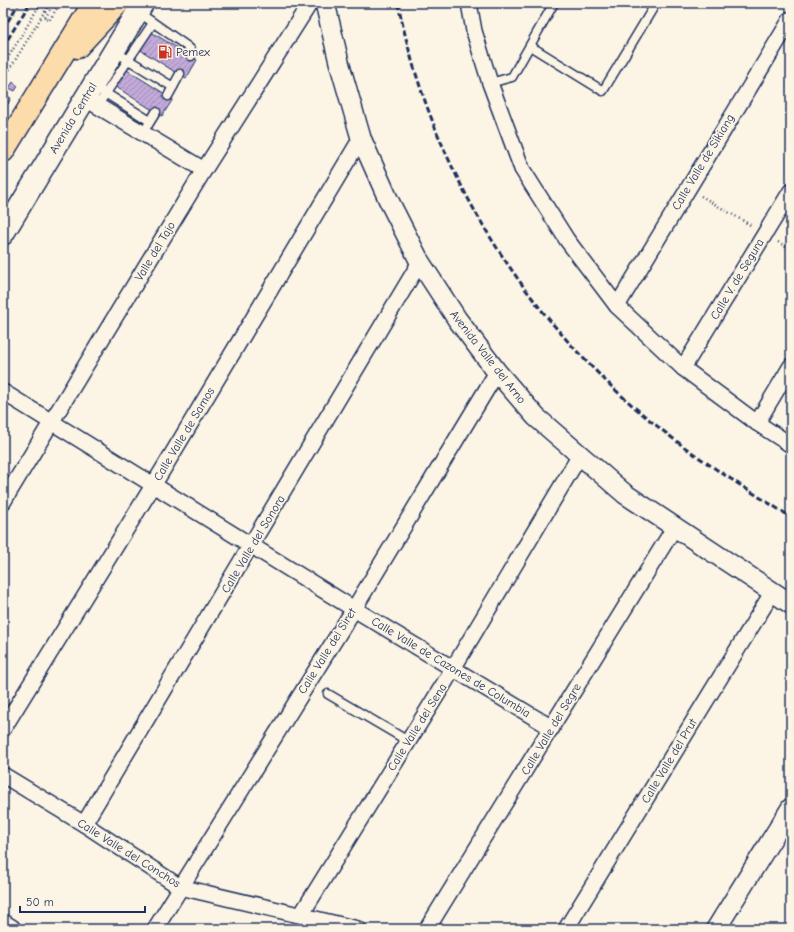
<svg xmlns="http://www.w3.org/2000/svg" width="794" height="932" font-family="'Comic Neue',sans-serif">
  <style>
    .building { fill: url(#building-hatch); stroke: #1b2f5e }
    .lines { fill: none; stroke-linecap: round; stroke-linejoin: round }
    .service-casing { stroke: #1b2f5e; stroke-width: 11 }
    .minor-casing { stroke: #1b2f5e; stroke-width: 18 }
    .tertiary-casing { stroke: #1b2f5e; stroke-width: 22 }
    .secondary-casing { stroke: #1b2f5e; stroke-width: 24 }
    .motorway-casing { stroke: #1b2f5e; stroke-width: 25 }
    .path { stroke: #1b2f5e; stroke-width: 2.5; stroke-dasharray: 1 3; stroke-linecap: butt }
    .service { stroke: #fcf5e5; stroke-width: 8 }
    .minor { stroke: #fcf5e5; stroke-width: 15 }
    .tertiary { stroke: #fcf5e5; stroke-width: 19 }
    .secondary { stroke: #fcf5e5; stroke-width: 21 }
    .motorway { stroke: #fddcac; stroke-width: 22 }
    .rail { stroke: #1b2f5e; stroke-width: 3; stroke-dasharray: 6 3; stroke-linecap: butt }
    .labels { text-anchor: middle; stroke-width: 3.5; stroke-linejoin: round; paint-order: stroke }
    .poi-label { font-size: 12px; fill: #1b2f5e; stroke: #fcf5e5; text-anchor: start }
    .street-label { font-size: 12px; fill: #1b2f5e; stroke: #fcf5e5 }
  </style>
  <defs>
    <pattern id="building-hatch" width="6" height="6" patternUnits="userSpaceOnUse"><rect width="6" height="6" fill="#c2aad9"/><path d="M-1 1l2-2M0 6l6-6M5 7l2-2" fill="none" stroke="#9d8bb3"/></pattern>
  </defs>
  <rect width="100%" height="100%" fill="#fcf5e5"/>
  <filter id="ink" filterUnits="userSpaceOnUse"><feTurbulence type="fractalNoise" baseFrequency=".025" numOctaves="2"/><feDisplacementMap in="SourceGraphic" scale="8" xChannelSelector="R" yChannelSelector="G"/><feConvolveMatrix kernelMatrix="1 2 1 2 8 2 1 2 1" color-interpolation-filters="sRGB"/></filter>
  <g filter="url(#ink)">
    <g class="building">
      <path d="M151,32l46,28 -11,19 -47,-30z"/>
      <path d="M127,70l46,29 -11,17 -46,-29z"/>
      <path d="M13,82l5,4 -3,5 -6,-3z"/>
      <path d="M5,95l6,3 -3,6 -5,-3z"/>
    </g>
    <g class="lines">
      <g class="service-casing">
        <g id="service">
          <path d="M138,12l50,35 3,3v6"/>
          <path d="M530,46l73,45 53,-88"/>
          <path d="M114,51l59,36"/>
          <path d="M490,83l22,-6 42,-74"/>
          <path d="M102,91l48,30"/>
          <path d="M168,96l12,-22"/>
          <path d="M98,105l55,-82"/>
          <path d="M148,125l8,-13"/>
          <path d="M328,694l80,47"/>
        </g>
      </g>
      <g class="minor-casing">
        <g id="minor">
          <path d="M469,3l5,28 16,52 32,86 45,71 50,66 66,62 74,55 34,22"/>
          <path d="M86,99l118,71"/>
          <path d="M617,306l174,-287"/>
          <path d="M683,368l108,-177"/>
          <path d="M3,392l351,217 198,119"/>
          <path d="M757,423l34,-57"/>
          <path d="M3,502l201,-332 106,-167"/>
          <path d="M3,729l159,-258 199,-333"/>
          <path d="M3,775l81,49 96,63 178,42"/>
          <path d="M84,824l336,-562"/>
          <path d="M301,915l144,-233 135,-227"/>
          <path d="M155,929l199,-320 143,-237"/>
          <path d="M427,929l247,-401"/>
          <path d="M566,929l206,-336"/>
        </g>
      </g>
      <g class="tertiary-casing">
        <g id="tertiary">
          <path d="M325,3l14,59 22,76 28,63 31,61 37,57 40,53 39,45 89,77 166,110"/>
          <path d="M3,924l8,5"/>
          <path d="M716,929l75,-121"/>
        </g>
      </g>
      <g class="secondary-casing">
        <path id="secondary" d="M3,234l140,-231"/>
      </g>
      <g class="motorway-casing">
        <g id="motorway">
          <path d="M77,47l41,-44"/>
          <path d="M3,151l91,-148"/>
        </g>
      </g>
      <g class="path">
        <path d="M54,3l-9,15 4,3 11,-18"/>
        <path d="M3,66l38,-63"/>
        <path d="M3,80l47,-77"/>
        <path d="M701,196l51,30"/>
        <path d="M778,242l13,8"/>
      </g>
      <use href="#service" class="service"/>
      <use href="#minor" class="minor"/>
      <use href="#tertiary" class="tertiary"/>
      <use href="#secondary" class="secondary"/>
      <use href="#motorway" class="motorway"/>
      <g class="rail">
        <path d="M398,3c35,176 137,333 281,440 36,27 74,50 112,74"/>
        <path d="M3,29l16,-26"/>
        <path d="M3,47l27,-44"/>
      </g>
    </g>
  </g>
  <defs>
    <g id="fuel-bare" transform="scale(1.08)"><path d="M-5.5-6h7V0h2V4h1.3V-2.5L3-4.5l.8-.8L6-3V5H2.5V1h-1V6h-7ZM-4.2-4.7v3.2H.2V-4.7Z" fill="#c8321e" stroke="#fcf5e5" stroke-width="2.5" paint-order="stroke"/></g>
  </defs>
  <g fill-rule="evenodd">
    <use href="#fuel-bare" x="165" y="52"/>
  </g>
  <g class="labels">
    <g class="poi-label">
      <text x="176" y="56">Pemex</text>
    </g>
    <g class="street-label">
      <text transform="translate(73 118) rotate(-59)" y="4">Avenida Central</text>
      <text transform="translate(703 162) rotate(-59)" y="4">Calle Valle de Sikiang</text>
      <text transform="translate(155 251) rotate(-59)" y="4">Valle del Tajo</text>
      <text transform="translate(737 279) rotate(-59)" y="4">Calle V. de Segura</text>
      <text transform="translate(488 357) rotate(52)" y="4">Avenida Valle del Arno</text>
      <text transform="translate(184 434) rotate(-59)" y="4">Calle Valle de Samos</text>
      <text transform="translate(253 544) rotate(-59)" y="4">Calle Valle del Sonora</text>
      <text transform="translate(327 651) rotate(-58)" y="4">Calle Valle del Siret</text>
      <text transform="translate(451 667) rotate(31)" y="4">Calle Valle de Cazones de Columbia</text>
      <text transform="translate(417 727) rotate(-58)" y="4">Calle Valle del Sena</text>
      <text transform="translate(551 729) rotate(-59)" y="4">Calle Valle del Segre</text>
      <text transform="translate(669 761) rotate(-59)" y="4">Calle Valle del Prut</text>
      <text transform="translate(129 853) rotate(32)" y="4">Calle Valle del Conchos</text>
    </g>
  </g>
  <rect width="794" height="932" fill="none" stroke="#fcf5e5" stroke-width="16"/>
  <rect x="8" y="8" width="778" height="916" fill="none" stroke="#1b2f5e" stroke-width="1.5" filter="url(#ink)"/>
  <path d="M20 906v6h125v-6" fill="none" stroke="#1b2f5e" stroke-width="2"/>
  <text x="26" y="906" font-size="12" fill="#1b2f5e" stroke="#fcf5e5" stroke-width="3" paint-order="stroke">50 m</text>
</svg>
